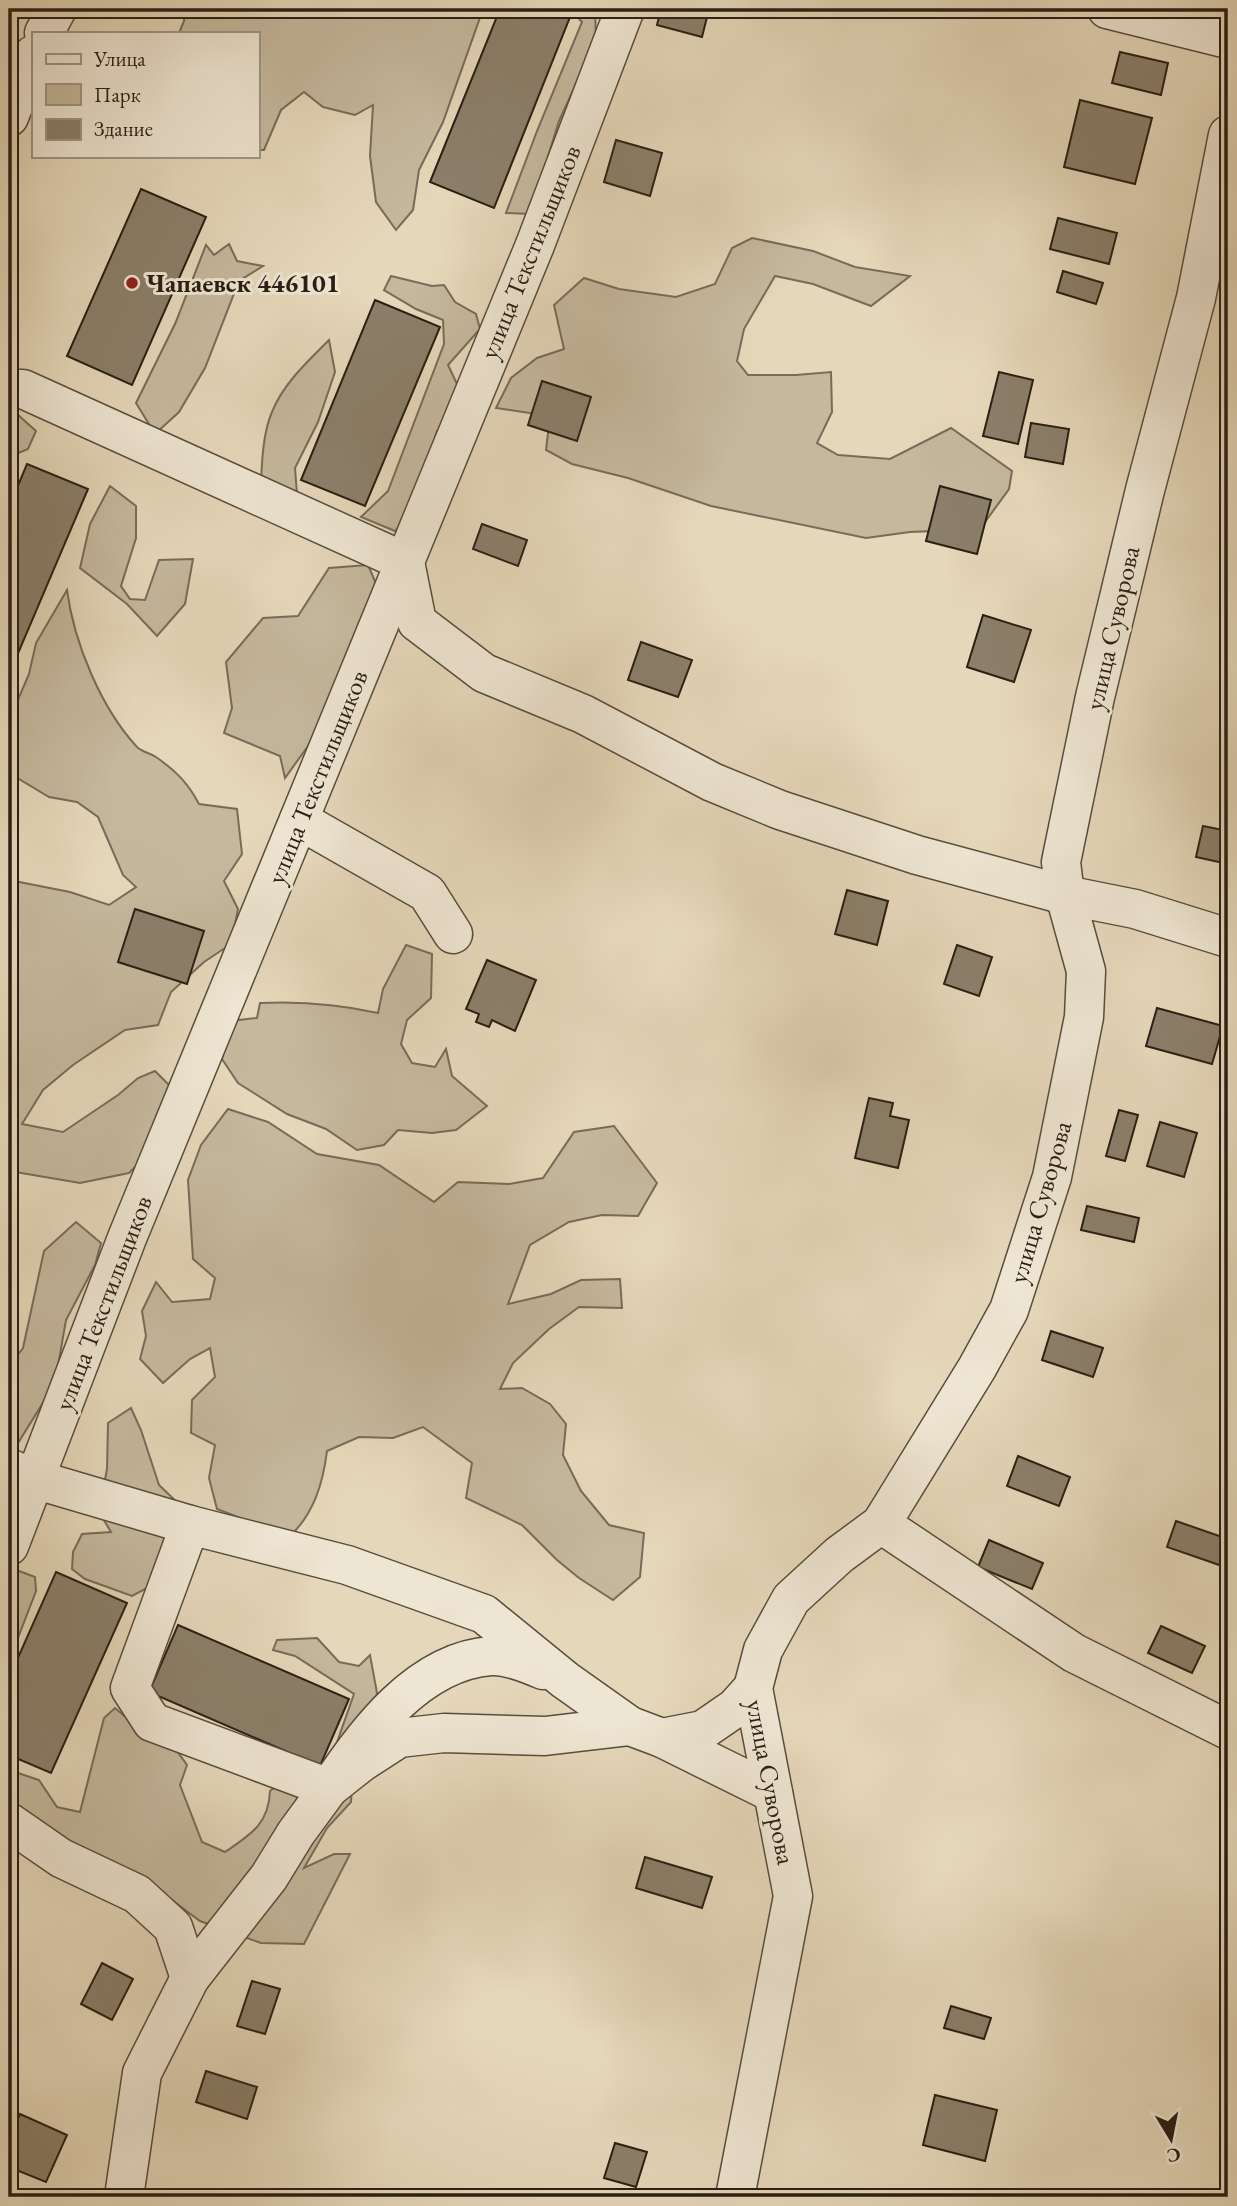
<svg xmlns="http://www.w3.org/2000/svg" width="1237" height="2206" font-family="'EB Garamond',serif">
  <style>
    .green { fill: #c5b89d; stroke: #776c59; stroke-width: 2 }
    .building { fill: #8b7f6a; stroke: #291f15; stroke-width: 2 }
    .lines { fill: none; stroke-linecap: round; stroke-linejoin: round }
    .minor-casing { stroke: #584d3e; stroke-width: 41 }
    .minor { stroke: #eee5d2; stroke-width: 38 }
    .poi-dot { fill: #8f2418; stroke: #eee5d2; stroke-width: 2.5 }
    .labels { text-anchor: middle; stroke-width: 6; stroke-linejoin: round; paint-order: stroke }
    .street-label { font-size: 26px; fill: #291f15; stroke: #eee5d2 }
    .poi-label { font-size: 26px; font-weight: bold; fill: #291f15; stroke: #eee5d2; text-anchor: start }
  </style>
  <rect width="100%" height="100%" fill="#e5d7b9"/>
  <filter id="stains"><feTurbulence type="fractalNoise" baseFrequency=".00286" numOctaves="4"/><feColorMatrix values="0 0 0 0 .2 0 0 0 0 .09 0 0 0 0 .02 0 0 0 .5 -.17"/></filter>
  <radialGradient id="worn" r=".72"><stop offset=".6" stop-color="#630" stop-opacity="0"/><stop offset="1" stop-color="#630" stop-opacity=".3"/></radialGradient>
  <g class="green">
    <path d="M185,9h298l-40,113 -24,48 -6,40 -17,20 -20,-28 -6,-46 3,-51 -18,10 -32,-8 -19,-15 -23,18 -17,40h-7v-117h-78l5,-12z"/>
    <path d="M570,9h25l1,31 -37,81 -29,93 -24,-1 31,-82 45,-109z"/>
    <path d="M752,238l61,13 42,16 55,9 -39,30 -58,-22 -38,-8 -31,53 -7,32 11,14h48l35,-3 1,40 -15,31 21,12 52,4 61,-31 61,43 -3,18 -29,40 -70,3 -44,6 -155,-32 -83,-28 -56,-14 -26,-14 4,-34 -54,-8 15,-30 26,-20 27,-9 -10,-44 30,-27 35,11 57,8 39,-13 17,-36z"/>
    <path d="M229,244l8,17 26,5 -24,15 -34,87 -26,44 -24,22 -19,-31 39,-79 31,-79 8,10z"/>
    <path d="M391,276l41,10 12,-1 11,17 21,12 4,15 -32,36 9,19 -1,32 -19,15 -25,83 -17,17 -34,-14 27,-26 56,-147 -1,-24 -27,-11 -32,-19z"/>
    <path d="M329,340l6,32 -17,50 -23,46 2,26 -36,-12c1,-22 2,-49 11,-70 11,-28 36,-51 57,-72z"/>
    <path d="M16,413l20,18 -8,18 -19,8v-41z"/>
    <path d="M110,486l26,20v32l-15,48 9,13 15,1 14,-40 34,-1 -8,45 -28,32 -30,-32 -47,-36 10,-44z"/>
    <path d="M368,565l9,21 -61,149 -31,43 -5,-22 -56,-23 8,-25 -6,-46 37,-44 35,-2 31,-48z"/>
    <path d="M67,590c7,53 34,118 70,157 5,5 13,6 19,10 20,14 32,26 43,47l38,5 5,45 -18,27 14,28 -7,35 -27,18 -33,30 -13,33 -33,5 -52,35 -30,25 -21,34 41,8 55,-37 20,-17 17,-7 19,19 -27,65 -18,18 -49,10 -71,-12v-291l61,12 39,13 27,-18 -13,-12 -25,-58 -21,-15 -28,-5 -40,-24v-61l5,-3 15,-35 7,-31z"/>
    <path d="M406,945l26,9 -1,44 -24,22 -6,24 11,19 23,4 11,-18 6,27 35,30 -31,24 -24,3 -34,-3 -14,15 -27,5 -31,-21 -39,-15 -49,-31 -16,-24 8,-38 27,-3 3,-15c41,-2 78,1 118,10l5,-24z"/>
    <path d="M228,1109l40,13 49,32 62,11 55,37 24,-20 51,2 34,-6 31,-46 40,-6 43,57 -19,33 -36,-1 -33,7 -39,23 -22,59 43,-10 30,-14 39,-1 2,29 -43,-1 -30,22 -36,34 -13,26 22,-1 28,16 16,20 -3,31 18,36 28,34 35,8 -4,44 -27,23 -34,-22 -22,-18 -35,-35 -56,-27 6,-35 -49,-36 -30,11 -34,-1 -32,14c-4,32 -13,63 -38,86l-72,-28 -8,-31 6,-33 -24,-12 1,-33 23,-23 -5,-29 -20,11 -27,24 -23,-24 6,-23 -4,-25 14,-29 16,20 38,-3 5,-21 -22,-19 -5,-79 13,-35z"/>
    <path d="M76,1222l25,21 -6,22 -29,55 -8,46 -9,27 -39,63 -1,-90 14,-18 21,-97z"/>
    <path d="M131,1408l10,22 18,55 21,20 -29,81 -19,10 -47,-17 -13,-10 1,-17 9,-18 29,-2 -12,-20 8,-43 1,-46z"/>
    <path d="M19,1571l16,6 1,14 -27,70v-74z"/>
    <path d="M317,1638l22,24 20,4 11,-11 7,38 -12,58 -13,35 -1,16 -24,26 -23,40 30,-14h16l-46,90 -43,-1 -61,-22 -32,-24 -159,-88v-39l30,10 18,27 23,5 24,-94 11,-10 20,17 42,26 10,14 -7,20 22,57 23,10c25,-17 44,-28 45,-61l29,-22 18,2 13,-9 24,-68 -59,-38 -22,-6 4,-10z"/>
  </g>
  <g class="building">
    <path d="M500,9h50l20,8 -76,191 -64,-26z"/>
    <path d="M661,9h48l-7,28 -45,-12z"/>
    <path d="M1120,52l48,11 -7,32 -49,-12z"/>
    <path d="M1080,100l72,18 -17,66 -71,-17z"/>
    <path d="M616,140l46,13 -12,43 -46,-14z"/>
    <path d="M141,189l65,28 -74,168 -65,-29z"/>
    <path d="M1058,218l59,15 -8,31 -59,-15z"/>
    <path d="M1063,271l40,12 -7,21 -39,-12z"/>
    <path d="M375,300l65,27 -75,179 -64,-26z"/>
    <path d="M999,372l34,8 -15,64 -35,-8z"/>
    <path d="M542,381l49,16 -14,44 -49,-16z"/>
    <path d="M1031,423l38,6 -6,35 -38,-7z"/>
    <path d="M27,464l61,25 -72,169 -7,-4v-147z"/>
    <path d="M940,486l51,14 -14,54 -51,-13z"/>
    <path d="M482,524l45,16 -9,26 -45,-17z"/>
    <path d="M983,615l48,15 -17,52 -47,-15z"/>
    <path d="M641,642l51,18 -14,37 -50,-17z"/>
    <path d="M1228,702v38l-8,-1z"/>
    <path d="M1203,826l25,5v33l-32,-7z"/>
    <path d="M847,890l41,11 -11,44 -42,-11z"/>
    <path d="M135,909l69,22 -17,53 -69,-22z"/>
    <path d="M957,945l35,12 -13,39 -35,-12z"/>
    <path d="M487,960l49,20 -21,51 -23,-11 -3,7 -13,-5 3,-8 -13,-5z"/>
    <path d="M1157,1008l66,18 -11,38 -66,-18z"/>
    <path d="M869,1098l24,5 -3,13 19,4 -11,48 -43,-10z"/>
    <path d="M1119,1110l19,5 -13,46 -19,-5z"/>
    <path d="M1160,1122l37,11 -13,44 -37,-11z"/>
    <path d="M1087,1206l52,12 -5,24 -53,-12z"/>
    <path d="M1051,1331l52,17 -10,29 -51,-17z"/>
    <path d="M1018,1456l52,21 -11,29 -52,-20z"/>
    <path d="M1176,1521l52,18v29l-61,-21z"/>
    <path d="M989,1540l54,23 -11,26 -54,-22z"/>
    <path d="M56,1572l71,31 -76,170 -42,-18v-77z"/>
    <path d="M178,1625l171,74 -29,67 -171,-74z"/>
    <path d="M1161,1626l44,20 -13,27 -44,-20z"/>
    <path d="M645,1857l67,20 -10,31 -66,-20z"/>
    <path d="M102,1963l31,16 -21,41 -31,-16z"/>
    <path d="M252,1981l28,8 -15,45 -28,-8z"/>
    <path d="M951,2006l40,12 -7,21 -40,-11z"/>
    <path d="M206,2071l51,16 -10,32 -51,-17z"/>
    <path d="M935,2095l62,15 -12,51 -62,-16z"/>
    <path d="M20,2114l47,21 -21,47 -37,-15v-29z"/>
    <path d="M615,2143l32,9 -11,35 -32,-9z"/>
  </g>
  <g class="lines">
    <g class="minor-casing">
      <g id="minor">
        <path d="M1107,9l121,30"/>
        <path d="M44,33l13,-24"/>
        <path d="M9,117l24,-62"/>
        <path d="M9,389h14l382,173 12,60 67,51 99,41 129,68 68,28 137,45 148,40 70,14 93,29"/>
        <path d="M299,820l128,73 26,41"/>
        <path d="M9,1468l25,11 156,46 157,40 137,49 81,66 65,46 32,12 41,-8 32,-22 18,-20"/>
        <path d="M881,1524l193,129 154,77"/>
        <path d="M190,1525l-60,163 22,34 177,66c36,-55 90,-127 162,-132 16,-1 38,8 52,14"/>
        <path d="M9,1546l118,-308 408,-993 90,-236"/>
        <path d="M662,1738l111,55"/>
        <path d="M9,1822l52,36 76,36 36,33 17,51"/>
        <path d="M124,2197l18,-124 48,-95 79,-101 27,-44 33,-45 33,-26 37,-24 45,-5 101,3 85,-10"/>
        <path d="M735,2197l58,-301 -40,-208 10,-38 28,-51 48,-44 42,-31 96,-156 32,-58 43,-133 32,-160 2,-46 -21,-76 -4,-33 34,-165 50,-207 51,-192 32,-163"/>
      </g>
    </g>
    <use href="#minor" class="minor"/>
  </g>
  <circle class="poi-dot" cx="132" cy="283" r="7"/>
  <g class="labels">
    <g class="street-label">
      <text transform="translate(530 252) rotate(-68)" y="9">улица Текстильщиков</text>
      <text transform="translate(1112 628) rotate(-77)" y="9">улица Суворова</text>
      <text transform="translate(317 777) rotate(-68)" y="9">улица Текстильщиков</text>
      <text transform="translate(1040 1202) rotate(-74)" y="9">улица Суворова</text>
      <text transform="translate(103 1303) rotate(-69)" y="9">улица Текстильщиков</text>
      <text transform="translate(771 1782) rotate(79)" y="9">улица Суворова</text>
    </g>
    <g class="poi-label">
      <text x="146" y="292">Чапаевск 446101</text>
    </g>
  </g>
  <rect width="1237" height="2206" fill="none" stroke="#e5d7b9" stroke-width="35"/>
  <rect x="10" y="10" width="1216" height="2185" fill="none" stroke="#291f15" stroke-width="3.5"/>
  <rect x="18" y="18" width="1202" height="2171" fill="none" stroke="#291f15" stroke-width="2"/>
  <rect x="32" y="32" width="228" height="126" fill="#eee5d2" stroke="#9f9686" stroke-width="2"/>
  <rect x="46" y="54" width="35" height="10" fill="#eee5d2" stroke="#9f9686" stroke-width="2"/>
  <text x="94" y="66" font-size="21" fill="#291f15">Улица</text>
  <rect x="46" y="84" width="35" height="21" fill="#c5b89d" stroke="#9f9686" stroke-width="2"/>
  <text x="94" y="102" font-size="21" fill="#291f15">Парк</text>
  <rect x="46" y="119" width="35" height="21" fill="#8b7f6a" stroke="#9f9686" stroke-width="2"/>
  <text x="94" y="136" font-size="21" fill="#291f15">Здание</text>
  <g transform="translate(1171 2139) rotate(170)" stroke="#eee5d2" stroke-width="5" paint-order="stroke">
  <path d="M0-5L12 26L0 18L-12 26Z" fill="#291f15"/>
  <text y="-10" font-size="19" font-weight="bold" text-anchor="middle" fill="#291f15">С</text>
  </g>
  <rect width="100%" height="100%" filter="url(#stains)"/>
  <rect width="100%" height="100%" fill="url(#worn)"/>
</svg>
